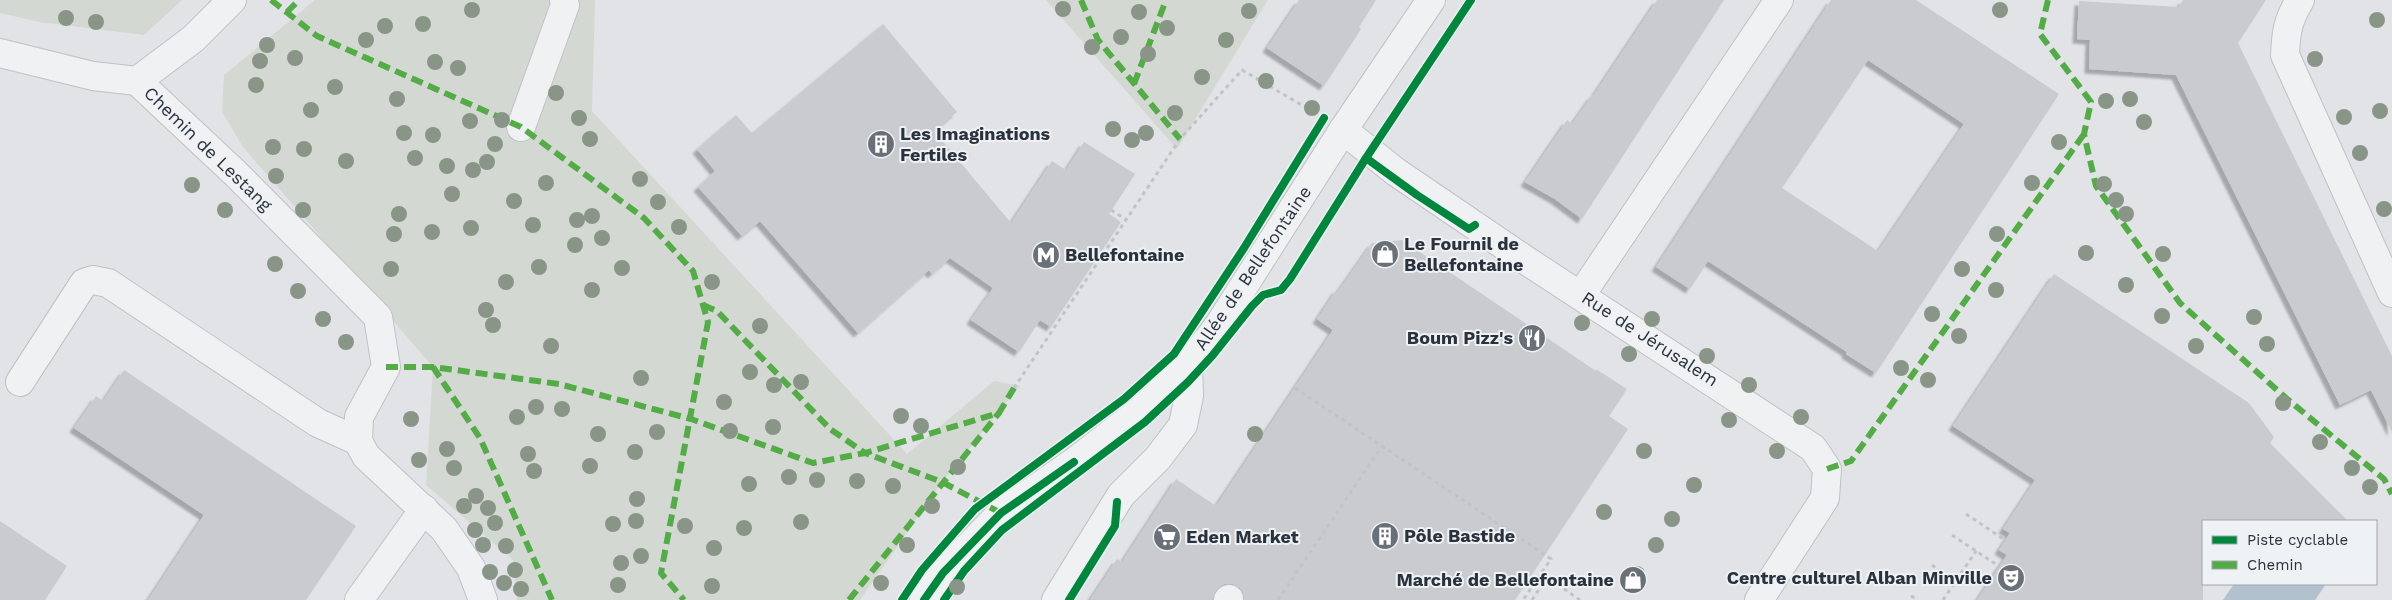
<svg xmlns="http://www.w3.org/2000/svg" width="2392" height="600" font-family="'Work Sans',sans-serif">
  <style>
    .green { fill: #d3d9d2 }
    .water { fill: #b2c1ce }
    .building { fill: #c9cbce; fill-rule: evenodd; filter: url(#shadow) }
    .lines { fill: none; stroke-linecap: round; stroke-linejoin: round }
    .minor-casing { stroke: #c0c1c4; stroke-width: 30 }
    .path { stroke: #c1c4c6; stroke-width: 3; stroke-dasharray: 4 4; stroke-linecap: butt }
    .minor { stroke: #f0f1f3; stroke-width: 28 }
    .quiet { stroke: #53ac46; stroke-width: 6; stroke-dasharray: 12 6; stroke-linecap: butt }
    .cycleway-casing { stroke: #eff2f5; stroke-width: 11 }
    .cycleway { stroke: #00873e; stroke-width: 8 }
    .tree { fill: #899687 }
    .labels { text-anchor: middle; stroke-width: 4; stroke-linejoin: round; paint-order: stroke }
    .poi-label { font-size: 18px; font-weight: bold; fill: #2a323d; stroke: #eff2f5; text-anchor: start }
    .street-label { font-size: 18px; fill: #2a323d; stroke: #eff2f5 }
  </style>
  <defs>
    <filter id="shadow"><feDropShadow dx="-4.5" dy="4.5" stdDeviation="1" flood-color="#0004"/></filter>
  </defs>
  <rect width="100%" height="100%" fill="#e1e3e6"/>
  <g class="green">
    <path d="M0,0h182l-38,35 -105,-13 -39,-9z"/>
    <path d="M315,0h280l-3,111 315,343 87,-73 26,5 -78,96 -82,118h-343l-4,-40 -87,-75 7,-118 -190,-220 -21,-35 2,-37z"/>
    <path d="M1046,0h222l-91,149z"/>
  </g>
  <path class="water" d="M2234,584h92l-11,16h-92z"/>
  <g class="building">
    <path d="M1299,0h77l-17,27 2,2 -37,57 -57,-38z"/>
    <path d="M1657,0h67l-142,219 -27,-20 -30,-17 42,-62 5,4 20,-29 1,1z"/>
    <path d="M1831,0h85l143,94 -183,279 -30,-19 1,-2 -139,-91 -18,28 -34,-22zM1868,60l96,64 -86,127 -96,-63z"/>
    <path d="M2183,0h83l-28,43 154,313v76l-21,-42 -31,15 -164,-330 -87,-6 1,-29 -13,-1 2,-38 100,6z"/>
    <path d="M883,24l74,88 -23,19 77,92 41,-62 14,9 18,-28 51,32 -26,40 12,8 -70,105 -11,-7 -21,32 -48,-32 22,-32 -43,-30 -18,16 -3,-4 -71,63 -98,-112 -18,15 -44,-49 17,-16 -18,-22 39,-34 16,18z"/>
    <path d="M1402,240l194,131v-2l31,20 -18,27 19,13 -113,171h-271l-4,-12 -7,-4h-9l-6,4 -5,12h-123l27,-41 5,3 54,-83 40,27 117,-176 -16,-11 20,-30 2,1 33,-47z"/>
    <path d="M2054,274l195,129 25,34 -4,6 78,78h-145v79h-226l30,-45 -8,-5 11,-17 -7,-4 32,-49 -82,-54z"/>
    <path d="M124,370l232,156 -50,74h-158l56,-85 -130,-87 22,-32 7,5z"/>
    <path d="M0,521l67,45 -22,34h-45z"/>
  </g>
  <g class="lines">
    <g class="minor-casing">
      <g id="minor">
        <path d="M2300,0c-12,20 -14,31 -15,55l107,238"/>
        <path d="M0,53l93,23 44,5 98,92 143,144 8,50 -27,50 -1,24 8,15 78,73 27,39 12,32"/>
        <path d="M137,81l56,-42 39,-39"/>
        <path d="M521,127l44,-122 -1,-5"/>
        <path d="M1343,130l53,42 131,89 286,187 14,21 -2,29 -66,102"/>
        <path d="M1581,295l198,-295"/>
        <path d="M20,382l64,-99 9,-3 15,3 210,140 40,18"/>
        <path d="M359,600l65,-91"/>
        <path d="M924,600l19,-27 58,-60 73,-51 66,-51 48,-46 31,-40 124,-195 88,-130"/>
        <path d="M1056,600l65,-105 37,-37 25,-33 6,-29 -1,-31"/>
        <path d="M1228,600l1,-1"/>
      </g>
    </g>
    <g class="path">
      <path d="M1111,210l16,10"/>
      <path d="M1014,388l166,-249 62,-69 75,44"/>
      <path d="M1295,388l256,171 -28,41"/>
      <path d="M1966,514l39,26"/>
      <path d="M1952,535l48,32"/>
      <path d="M1932,565l23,17"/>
      <path d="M1911,596l7,4"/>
      <path d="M1278,600l104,-154"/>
      <path d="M1532,600l15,-23 33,23"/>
      <path d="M1943,600l33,-49"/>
    </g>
    <use href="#minor" class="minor"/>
    <g class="quiet">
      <path d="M271,0l46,36 204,91 123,91 49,53 15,51 -47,251 23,27"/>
      <path d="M1081,0l17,40 82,99"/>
      <path d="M2048,0l-8,34 51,68 -7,32 12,52 84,117 106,95 98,81 8,15"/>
      <path d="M287,12l12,-12"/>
      <path d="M1134,84l32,-84"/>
      <path d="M703,305l14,6 113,118 35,24 134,-40 15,-25"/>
      <path d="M386,367h47l126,17 132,35 122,44 52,-10 77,29 59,31"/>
      <path d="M433,367l47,71 72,162"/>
      <path d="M1827,469l24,-8 233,-327"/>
      <path d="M849,600l150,-187"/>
    </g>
    <g class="cycleway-casing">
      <g id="cycleway">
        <path d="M1366,158l51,37 52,34 6,-4"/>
        <path d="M902,600l20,-30 53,-61 149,-110 50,-45 70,-106 80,-130"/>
        <path d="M924,600l19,-27 58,-60 73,-51"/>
        <path d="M944,600l20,-29 38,-41 143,-108 43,-40 24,-26 40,-50 11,-11 18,-5 9,-11 76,-121 105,-158"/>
        <path d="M1069,600l46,-74 2,-24"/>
      </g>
    </g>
    <use href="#cycleway" class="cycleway"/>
  </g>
  <g class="tree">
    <circle cx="1063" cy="9" r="8"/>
    <circle cx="472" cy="10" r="8"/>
    <circle cx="2000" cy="10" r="8"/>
    <circle cx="1249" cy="11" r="8"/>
    <circle cx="1139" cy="12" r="8"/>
    <circle cx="66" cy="18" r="8"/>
    <circle cx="2377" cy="20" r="8"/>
    <circle cx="96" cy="22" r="8"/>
    <circle cx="423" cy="24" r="8"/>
    <circle cx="385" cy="26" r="8"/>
    <circle cx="1167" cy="28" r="8"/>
    <circle cx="1121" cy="37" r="8"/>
    <circle cx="366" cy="40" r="8"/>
    <circle cx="1226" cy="40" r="8"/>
    <circle cx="267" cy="45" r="8"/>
    <circle cx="1092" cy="47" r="8"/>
    <circle cx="1148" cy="54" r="8"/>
    <circle cx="295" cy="58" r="8"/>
    <circle cx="2315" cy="59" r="8"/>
    <circle cx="260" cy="61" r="8"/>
    <circle cx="435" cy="62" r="8"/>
    <circle cx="458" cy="68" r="8"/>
    <circle cx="1202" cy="77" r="8"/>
    <circle cx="1266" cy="81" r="8"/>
    <circle cx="256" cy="85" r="8"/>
    <circle cx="335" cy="87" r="8"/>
    <circle cx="556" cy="93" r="8"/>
    <circle cx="397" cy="99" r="8"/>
    <circle cx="2130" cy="99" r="8"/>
    <circle cx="2106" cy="101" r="8"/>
    <circle cx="1312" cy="108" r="8"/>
    <circle cx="311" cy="110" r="8"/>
    <circle cx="2380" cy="111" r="8"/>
    <circle cx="1175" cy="113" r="8"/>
    <circle cx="2344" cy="117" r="8"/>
    <circle cx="579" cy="118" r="8"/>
    <circle cx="502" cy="120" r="8"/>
    <circle cx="470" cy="121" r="8"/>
    <circle cx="2144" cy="122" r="8"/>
    <circle cx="1113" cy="129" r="8"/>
    <circle cx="404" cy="133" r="8"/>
    <circle cx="1146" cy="133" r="8"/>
    <circle cx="433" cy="135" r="8"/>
    <circle cx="590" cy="139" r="8"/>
    <circle cx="1132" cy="140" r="8"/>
    <circle cx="2059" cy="142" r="8"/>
    <circle cx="495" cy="144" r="8"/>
    <circle cx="273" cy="147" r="8"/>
    <circle cx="304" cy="149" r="8"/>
    <circle cx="2360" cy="153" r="8"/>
    <circle cx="415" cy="158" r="8"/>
    <circle cx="346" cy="161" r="8"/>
    <circle cx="487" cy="162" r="8"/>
    <circle cx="447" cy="166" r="8"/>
    <circle cx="473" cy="170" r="8"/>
    <circle cx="276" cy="176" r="8"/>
    <circle cx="640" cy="179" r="8"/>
    <circle cx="546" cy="183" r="8"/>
    <circle cx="2032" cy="183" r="8"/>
    <circle cx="2104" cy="184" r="8"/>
    <circle cx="192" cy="185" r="8"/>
    <circle cx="452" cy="194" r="8"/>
    <circle cx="2116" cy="200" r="8"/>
    <circle cx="514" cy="201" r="8"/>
    <circle cx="658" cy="202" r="8"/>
    <circle cx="2384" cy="209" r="8"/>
    <circle cx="225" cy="210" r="8"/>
    <circle cx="303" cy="210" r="8"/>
    <circle cx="399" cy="214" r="8"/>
    <circle cx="2126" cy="214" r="8"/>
    <circle cx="592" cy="216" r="8"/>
    <circle cx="577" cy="220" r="8"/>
    <circle cx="533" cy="225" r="8"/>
    <circle cx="679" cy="227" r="8"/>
    <circle cx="471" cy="228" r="8"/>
    <circle cx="432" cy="232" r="8"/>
    <circle cx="394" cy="234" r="8"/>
    <circle cx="1997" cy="234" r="8"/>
    <circle cx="602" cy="238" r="8"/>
    <circle cx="575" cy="245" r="8"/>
    <circle cx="2086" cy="253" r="8"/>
    <circle cx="2163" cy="254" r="8"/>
    <circle cx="275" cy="264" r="8"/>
    <circle cx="539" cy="267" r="8"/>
    <circle cx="622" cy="268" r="8"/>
    <circle cx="391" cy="269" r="8"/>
    <circle cx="1962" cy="269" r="8"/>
    <circle cx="506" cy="282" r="8"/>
    <circle cx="712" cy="282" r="8"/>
    <circle cx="2126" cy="285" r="8"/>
    <circle cx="592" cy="290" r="8"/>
    <circle cx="1996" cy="290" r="8"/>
    <circle cx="298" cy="291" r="8"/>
    <circle cx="486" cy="310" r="8"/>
    <circle cx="1932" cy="314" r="8"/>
    <circle cx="2162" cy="316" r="8"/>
    <circle cx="2254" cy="317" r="8"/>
    <circle cx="323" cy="319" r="8"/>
    <circle cx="1652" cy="319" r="8"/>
    <circle cx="1582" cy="323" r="8"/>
    <circle cx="493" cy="325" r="8"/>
    <circle cx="760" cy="326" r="8"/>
    <circle cx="1959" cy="336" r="8"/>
    <circle cx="346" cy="342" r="8"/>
    <circle cx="2267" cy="344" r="8"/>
    <circle cx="551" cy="346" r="8"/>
    <circle cx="2196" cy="346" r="8"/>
    <circle cx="1629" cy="354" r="8"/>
    <circle cx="1707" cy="356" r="8"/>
    <circle cx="1901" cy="368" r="8"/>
    <circle cx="750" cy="372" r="8"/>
    <circle cx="641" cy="378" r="8"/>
    <circle cx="1928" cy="380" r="8"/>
    <circle cx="801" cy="382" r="8"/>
    <circle cx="774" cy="385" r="8"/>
    <circle cx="1749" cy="385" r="8"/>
    <circle cx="724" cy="402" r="8"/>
    <circle cx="2283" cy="403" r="8"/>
    <circle cx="536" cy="407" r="8"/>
    <circle cx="562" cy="409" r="8"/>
    <circle cx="901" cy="416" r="8"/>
    <circle cx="517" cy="417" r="8"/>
    <circle cx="1801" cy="417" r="8"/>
    <circle cx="411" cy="419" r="8"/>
    <circle cx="1729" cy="420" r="8"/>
    <circle cx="921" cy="426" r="8"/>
    <circle cx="773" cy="427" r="8"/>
    <circle cx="730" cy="431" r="8"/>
    <circle cx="657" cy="432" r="8"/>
    <circle cx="598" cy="434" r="8"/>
    <circle cx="1255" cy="434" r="8"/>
    <circle cx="2320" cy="442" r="8"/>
    <circle cx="447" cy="449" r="8"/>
    <circle cx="1644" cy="451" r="8"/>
    <circle cx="1777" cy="451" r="8"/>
    <circle cx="635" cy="452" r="8"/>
    <circle cx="528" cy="454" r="8"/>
    <circle cx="419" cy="460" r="8"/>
    <circle cx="590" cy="466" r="8"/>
    <circle cx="958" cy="467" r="8"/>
    <circle cx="454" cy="468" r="8"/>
    <circle cx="2352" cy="468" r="8"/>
    <circle cx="534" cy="471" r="8"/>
    <circle cx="789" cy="477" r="8"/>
    <circle cx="817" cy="480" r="8"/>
    <circle cx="857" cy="481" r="8"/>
    <circle cx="749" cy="484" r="8"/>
    <circle cx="1694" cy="485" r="8"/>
    <circle cx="893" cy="486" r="8"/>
    <circle cx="2370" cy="487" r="8"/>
    <circle cx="476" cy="496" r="8"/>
    <circle cx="637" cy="499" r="8"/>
    <circle cx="464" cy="506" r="8"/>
    <circle cx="932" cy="506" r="8"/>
    <circle cx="488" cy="508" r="8"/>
    <circle cx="1604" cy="512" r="8"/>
    <circle cx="1672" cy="519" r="8"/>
    <circle cx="636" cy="521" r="8"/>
    <circle cx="801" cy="522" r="8"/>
    <circle cx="495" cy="523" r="8"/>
    <circle cx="613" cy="524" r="8"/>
    <circle cx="685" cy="526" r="8"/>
    <circle cx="744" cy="528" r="8"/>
    <circle cx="475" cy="530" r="8"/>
    <circle cx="483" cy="545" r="8"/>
    <circle cx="907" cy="545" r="8"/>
    <circle cx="1656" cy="545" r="8"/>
    <circle cx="506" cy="546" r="8"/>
    <circle cx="714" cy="548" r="8"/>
    <circle cx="641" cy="556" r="8"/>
    <circle cx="621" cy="563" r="8"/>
    <circle cx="515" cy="570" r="8"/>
    <circle cx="490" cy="572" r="8"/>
    <circle cx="1637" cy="574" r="8"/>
    <circle cx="504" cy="583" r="8"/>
    <circle cx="881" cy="583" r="8"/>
    <circle cx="618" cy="585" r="8"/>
    <circle cx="712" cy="586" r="8"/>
    <circle cx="957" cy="587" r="8"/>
    <circle cx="521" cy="589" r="8"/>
  </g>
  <defs>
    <g id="building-disc" transform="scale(1.4375)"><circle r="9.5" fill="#6a7078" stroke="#eff2f5"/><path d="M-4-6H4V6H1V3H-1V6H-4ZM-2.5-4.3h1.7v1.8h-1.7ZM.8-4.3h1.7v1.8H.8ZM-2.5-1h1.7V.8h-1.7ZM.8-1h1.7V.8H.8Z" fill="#fff"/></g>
    <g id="shop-disc" transform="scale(1.4375)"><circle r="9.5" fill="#6a7078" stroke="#eff2f5"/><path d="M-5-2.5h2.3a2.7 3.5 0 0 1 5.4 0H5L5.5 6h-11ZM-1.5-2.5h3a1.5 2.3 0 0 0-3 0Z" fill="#fff"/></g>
    <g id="metro-disc" transform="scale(1.4375)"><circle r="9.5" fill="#6a7078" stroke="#eff2f5"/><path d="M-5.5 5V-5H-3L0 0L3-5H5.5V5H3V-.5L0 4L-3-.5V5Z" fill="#fff"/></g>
    <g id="restaurant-disc" transform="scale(1.4375)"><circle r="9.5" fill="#6a7078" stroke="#eff2f5"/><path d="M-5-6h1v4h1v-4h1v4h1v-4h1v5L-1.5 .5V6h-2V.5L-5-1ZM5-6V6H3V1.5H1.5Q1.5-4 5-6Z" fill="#fff"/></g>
    <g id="supermarket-disc" transform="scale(1.4375)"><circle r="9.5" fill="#6a7078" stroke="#eff2f5"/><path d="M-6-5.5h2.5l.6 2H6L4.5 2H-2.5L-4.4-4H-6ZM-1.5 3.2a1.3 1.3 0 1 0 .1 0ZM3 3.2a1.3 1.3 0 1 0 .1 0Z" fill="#fff"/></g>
    <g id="theatre-disc" transform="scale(1.4375)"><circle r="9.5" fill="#6a7078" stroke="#eff2f5"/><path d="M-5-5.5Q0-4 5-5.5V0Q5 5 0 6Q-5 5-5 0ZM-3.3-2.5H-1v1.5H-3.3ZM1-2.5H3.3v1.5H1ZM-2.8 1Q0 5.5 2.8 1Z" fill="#fff"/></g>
  </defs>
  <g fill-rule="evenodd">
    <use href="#building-disc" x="881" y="144"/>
    <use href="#shop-disc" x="1385" y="254"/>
    <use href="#metro-disc" x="1046" y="255"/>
    <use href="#restaurant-disc" x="1532" y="338"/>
    <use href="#building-disc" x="1385" y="536"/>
    <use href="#supermarket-disc" x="1167" y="537"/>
    <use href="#theatre-disc" x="2011" y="578"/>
    <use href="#shop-disc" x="1633" y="580"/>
  </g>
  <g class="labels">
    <g class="poi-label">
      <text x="900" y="140">Les Imaginations<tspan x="900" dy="21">Fertiles</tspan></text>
      <text x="1404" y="250">Le Fournil de<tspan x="1404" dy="21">Bellefontaine</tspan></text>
      <text x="1065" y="261">Bellefontaine</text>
      <text x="1513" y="344" text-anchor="end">Boum Pizz's</text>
      <text x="1404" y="542">Pôle Bastide</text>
      <text x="1186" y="543">Eden Market</text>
      <text x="1992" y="584" text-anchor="end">Centre culturel Alban Minville</text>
      <text x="1614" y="586" text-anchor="end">Marché de Bellefontaine</text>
    </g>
    <g class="street-label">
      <text transform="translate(208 149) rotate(44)" y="6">Chemin de Lestang</text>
      <text transform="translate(1253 268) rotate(-56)" y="6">Allée de Bellefontaine</text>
      <text transform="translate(1650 339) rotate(33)" y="6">Rue de Jérusalem</text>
    </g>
  </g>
  <rect x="2202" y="520" width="175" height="65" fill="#eff2f5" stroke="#a0a5ab"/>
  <rect x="2212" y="536" width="25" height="8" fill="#00873e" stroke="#a0a5ab"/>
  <text x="2247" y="545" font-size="15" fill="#2a323d">Piste cyclable</text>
  <rect x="2212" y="561" width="25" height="8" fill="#53ac46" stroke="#a0a5ab"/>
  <text x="2247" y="570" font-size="15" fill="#2a323d">Chemin</text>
</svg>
